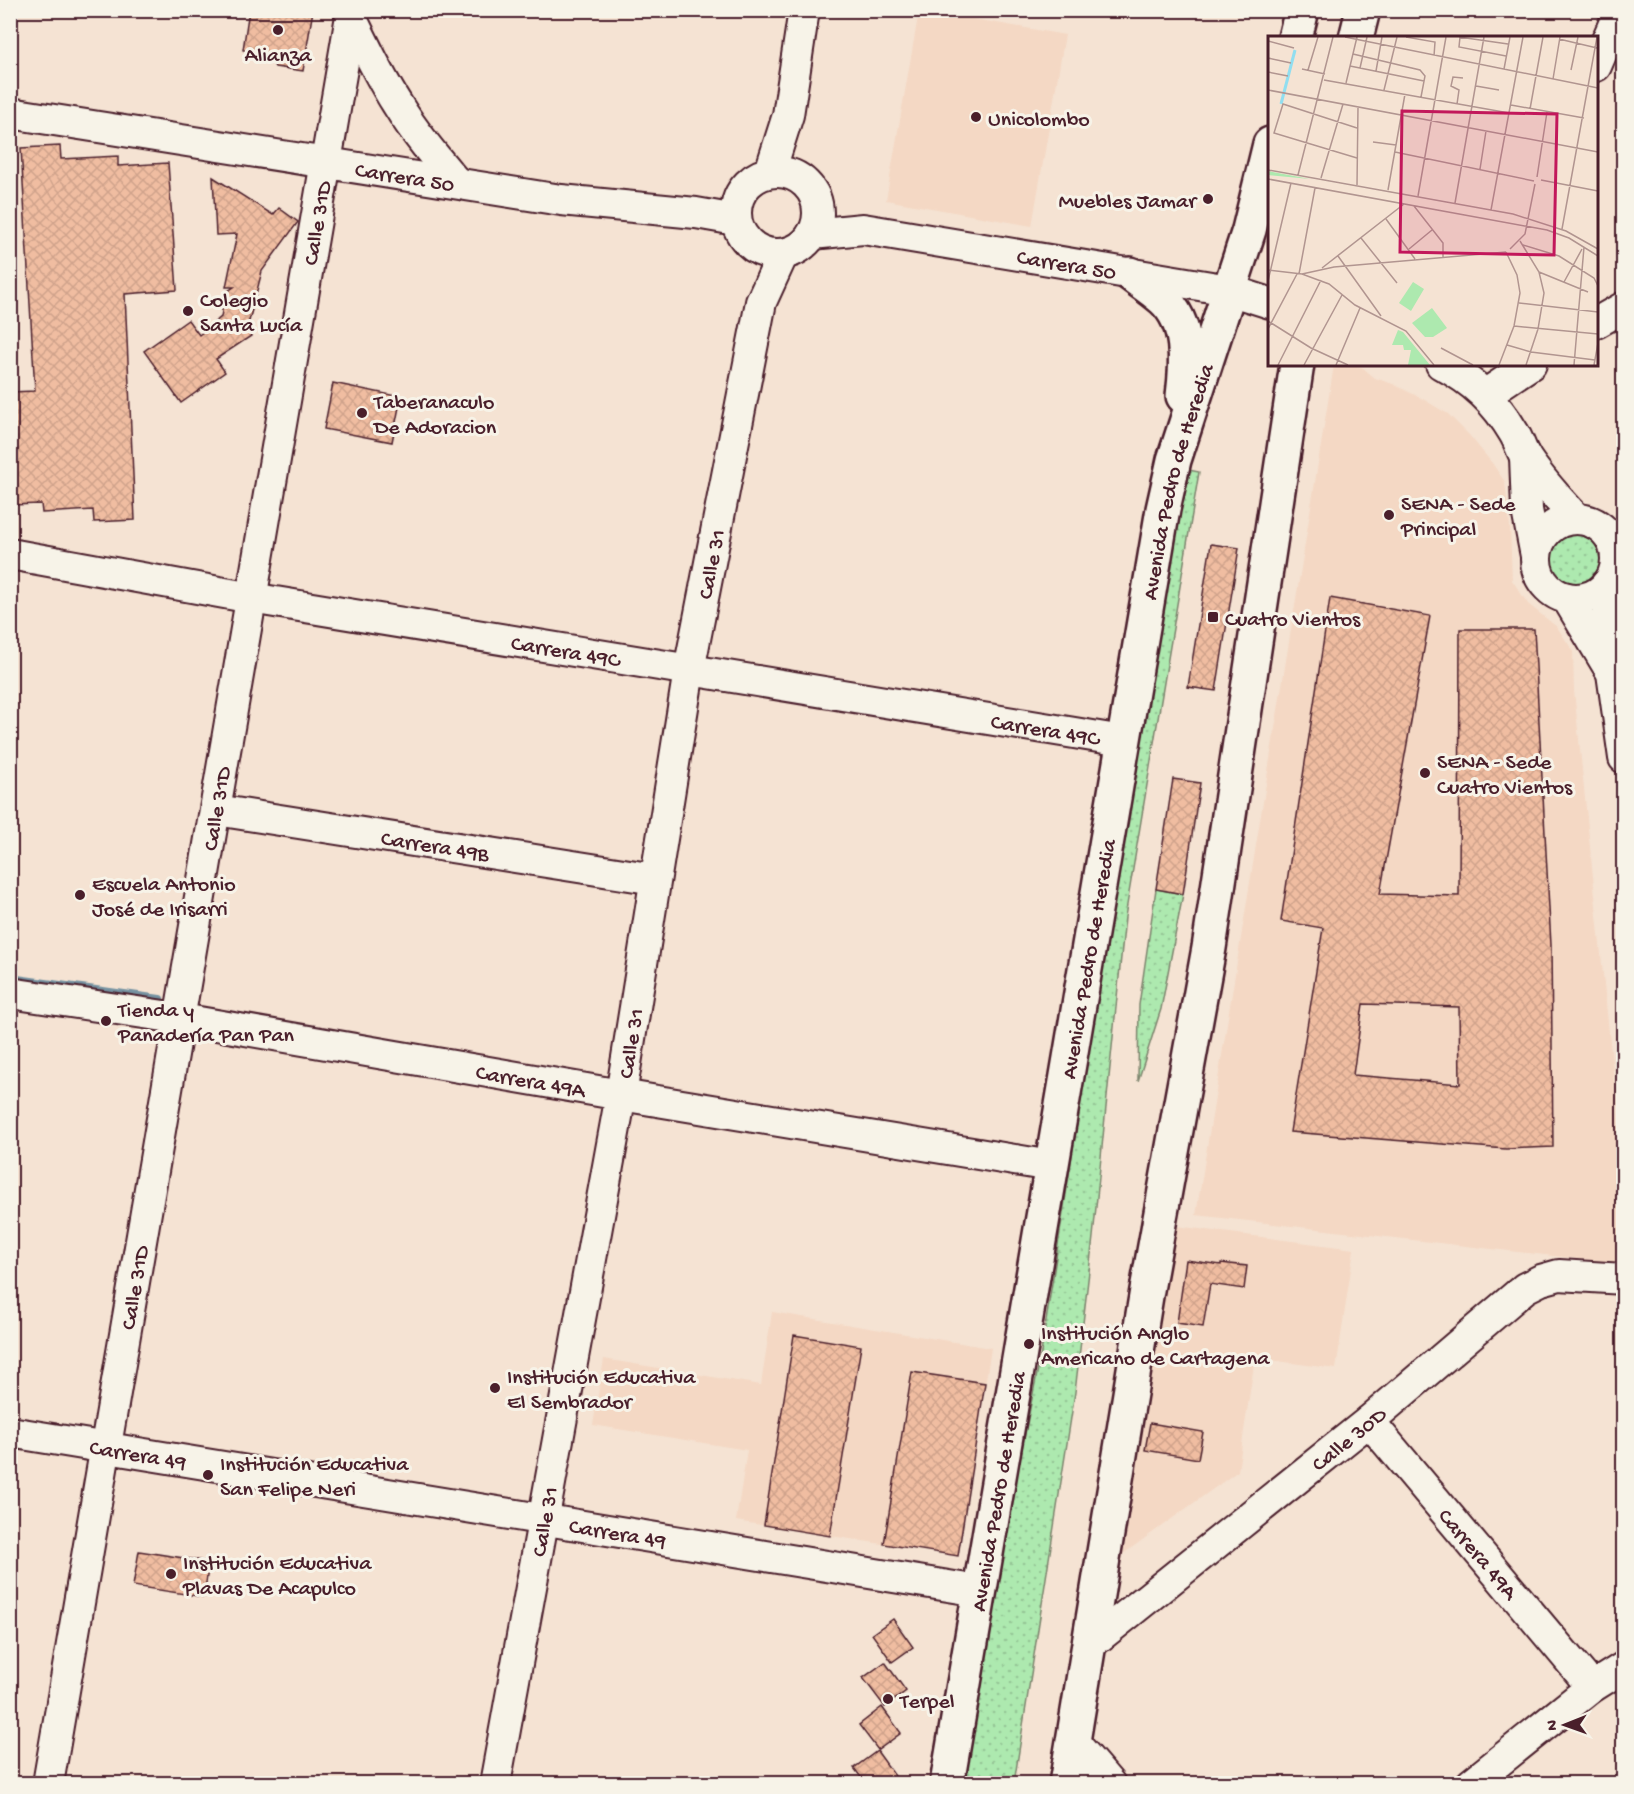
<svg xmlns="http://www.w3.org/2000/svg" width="1634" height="1794" font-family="'Gochi Hand',sans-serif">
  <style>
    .built { fill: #f4d8c4 }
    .grass { fill: url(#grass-dots); stroke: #7c846d; stroke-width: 1.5 }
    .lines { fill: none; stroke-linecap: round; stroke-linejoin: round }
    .stream { stroke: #7592a1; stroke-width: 8 }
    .building { fill: url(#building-cross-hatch); stroke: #4a1f2b; stroke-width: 1.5; fill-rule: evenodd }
    .minor-casing { stroke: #4a1f2b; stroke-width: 34 }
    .highway-casing { stroke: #4a1f2b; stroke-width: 38 }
    .minor { stroke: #f7f3e8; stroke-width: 30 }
    .highway { stroke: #f7f3e8; stroke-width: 33 }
    .poi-dot { fill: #4a1f2b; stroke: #f7f3e8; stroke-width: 2 }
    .labels { text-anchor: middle; stroke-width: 6; stroke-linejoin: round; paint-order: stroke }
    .poi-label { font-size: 22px; fill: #4a1f2b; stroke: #f7f3e8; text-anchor: start }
    .street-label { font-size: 22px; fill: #4a1f2b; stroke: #f7f3e8 }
    .inset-river { fill: none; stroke: #91def0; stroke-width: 3 }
    .inset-road { fill: none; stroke: #b19590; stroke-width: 1.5 }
    .view { fill: #c2185b; fill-opacity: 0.15; stroke: #c2185b; stroke-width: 3 }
    .inset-edge { fill: none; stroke: #4a1f2b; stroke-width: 3 }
  </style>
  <defs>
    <pattern id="grass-dots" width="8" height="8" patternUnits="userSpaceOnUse" patternTransform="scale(1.5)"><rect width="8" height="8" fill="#ade9af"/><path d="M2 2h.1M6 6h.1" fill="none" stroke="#96c797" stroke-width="1.8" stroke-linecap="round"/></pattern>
    <pattern id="building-cross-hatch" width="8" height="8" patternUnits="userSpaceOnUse" patternTransform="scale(1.5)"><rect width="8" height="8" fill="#f0bda1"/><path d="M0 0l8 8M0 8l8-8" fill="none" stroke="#cfa28b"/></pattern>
  </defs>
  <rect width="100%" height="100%" fill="#f5e3d3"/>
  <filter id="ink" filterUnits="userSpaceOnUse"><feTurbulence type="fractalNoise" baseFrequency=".0167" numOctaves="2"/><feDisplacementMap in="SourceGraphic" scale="12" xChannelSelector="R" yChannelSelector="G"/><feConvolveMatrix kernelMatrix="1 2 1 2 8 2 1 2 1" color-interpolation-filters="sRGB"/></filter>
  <g filter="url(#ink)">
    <g class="built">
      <path d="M919,11h10l136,24 -33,191 -146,-26z"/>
      <path d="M1334,365h19l9,2 13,11 18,6 30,15 25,15 22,22 22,27 13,19 5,45 2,53 16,24 29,23 16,24 1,40 49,478v95l-427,-49z"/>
      <path d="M1176,1226l178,23 -18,120 -81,-11 -17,113 -115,83z"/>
      <path d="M772,1312l219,36 -33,208 -222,-35 11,-71 -154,-25 11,-66 157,26z"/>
    </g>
    <g class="grass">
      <path d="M1184,469l15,3 -74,445 -32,320 -18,155 -61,391 -52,1 26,-163 53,-268 52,-331z"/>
      <circle cx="1574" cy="560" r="29"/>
      <path d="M1156,889l27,5 -22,115 -23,72 1,-76z"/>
    </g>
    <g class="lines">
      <path class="stream" d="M10,978l150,21"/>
    </g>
    <g class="building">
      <path d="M249,10h64l-10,61 -28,-4 -7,-13 -25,-4z"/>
      <path d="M60,146l1,13 57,-3v10l50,-3 9,127 -52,4 10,226 -41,2 -1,-12 -51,3 -1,-9 -31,1v-113l25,-1 -14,-243z"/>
      <path d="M213,177l60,38 6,-7 19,14 -36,49 -15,58 4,7 -35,23 9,13 -44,31 -37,-52 44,-31 11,15 22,-18 4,-24 9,-6h-8l11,-53 -21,1z"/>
      <path d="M333,383l68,14 -9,45 -68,-13z"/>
      <path d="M1211,544l28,4 -23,143 -28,-4z"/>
      <path d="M1330,598l100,18 -50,278 79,2 1,-267h74l17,316 2,202 -47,2 -216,-17 33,-204 -42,-7zM1363,1004l96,3 1,77 -107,-9z"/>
      <path d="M1173,779l27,4 -17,111 -27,-5z"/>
      <path d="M1186,1260l35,5v-2l26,3 -3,23 -34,-5 -7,43 -26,-4z"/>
      <path d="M794,1335l67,11 -31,190 -66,-11z"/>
      <path d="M912,1372l73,11 -27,173 -74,-12z"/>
      <path d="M1150,1423l53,9 -5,27 -53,-9z"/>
      <path d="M139,1551l70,11 -5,35 -71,-11z"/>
      <path d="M893,1619l20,28 -21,15 -20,-28z"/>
      <path d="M885,1662l21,29 -21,16 -22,-29z"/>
      <path d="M882,1707l19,26 -23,17 -19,-25z"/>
      <path d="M877,1751l18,25 -11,8h-18l-12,-16z"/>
    </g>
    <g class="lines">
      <g class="minor-casing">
        <g id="minor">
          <path d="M351,17c14,29 28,59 46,87 17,28 38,53 59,78"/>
          <path d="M1596,66l24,-56"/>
          <path id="s1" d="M10,113l551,87 135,13 40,7"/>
          <circle cx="777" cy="213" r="41"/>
          <path d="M770,172l18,-57 16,-105"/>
          <path id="s2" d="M812,234l51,-5 366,61 41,13"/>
          <path d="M1596,323l28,-16"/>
          <path d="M1441,364c32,17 55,38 73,69 5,8 7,17 12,25 15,22 32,41 50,60"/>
          <path d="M1486,394l45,-30"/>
          <path d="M1525,456l2,54 9,46"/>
          <circle cx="1576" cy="559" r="40"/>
          <path id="s3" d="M10,554l259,47 854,140"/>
          <path d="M1606,585l6,88 12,85"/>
          <path d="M1567,598l42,70"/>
          <path id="s4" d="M216,810l439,69"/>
          <path id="s5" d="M10,993l154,23 457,79 430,71"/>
          <path id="s6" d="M1369,1421l223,266"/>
          <path id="s7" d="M10,1432l969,159"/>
          <path id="s8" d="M1088,1646l281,-225 156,-133 16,-8 18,-5 65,4"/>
          <path d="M1073,1741l37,43"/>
          <path id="s9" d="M48,1784l304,-1774"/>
          <path id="s10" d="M495,1784l126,-689 68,-425 72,-368 22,-48"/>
          <path d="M1471,1784l121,-97 32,-20"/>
        </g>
      </g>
      <g class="highway-casing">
        <g id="highway">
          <path d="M1295,38l7,-28"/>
          <path d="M1356,38l7,-28"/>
          <path d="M1130,274c11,8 23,16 33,25 27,24 24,65 20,97"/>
          <path id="s11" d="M947,1784l216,-1275 11,-49 75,-230 21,-86"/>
          <path d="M1066,1784l81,-494 62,-342 88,-584"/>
        </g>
      </g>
      <use href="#minor" class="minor"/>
      <use href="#highway" class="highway"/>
    </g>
  </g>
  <g class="poi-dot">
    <circle cx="278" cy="30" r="6"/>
    <circle cx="976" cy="117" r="6"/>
    <circle cx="1208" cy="199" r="6"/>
    <circle cx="188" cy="311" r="6"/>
    <circle cx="362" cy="413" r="6"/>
    <circle cx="1389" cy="515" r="6"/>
    <rect x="1207" y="611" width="12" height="12" rx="3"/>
    <circle cx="1425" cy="773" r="6"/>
    <circle cx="80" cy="895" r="6"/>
    <circle cx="106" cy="1021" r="6"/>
    <circle cx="1029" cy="1344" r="6"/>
    <circle cx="495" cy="1388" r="6"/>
    <circle cx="208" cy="1475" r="6"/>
    <circle cx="171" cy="1574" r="6"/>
    <circle cx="888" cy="1699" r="6"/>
  </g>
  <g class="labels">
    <g class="poi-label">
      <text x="278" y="61" text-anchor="middle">Alianza</text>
      <text x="988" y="125">Unicolombo</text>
      <text x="1196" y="207" text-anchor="end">Muebles Jamar</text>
      <text x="200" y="306">Colegio<tspan x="200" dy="25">Santa Lucía</tspan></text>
      <text x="374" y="408">Taberanaculo<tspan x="374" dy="25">De Adoracion</tspan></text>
      <text x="1401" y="510">SENA - Sede<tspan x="1401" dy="25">Principal</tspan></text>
      <text x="1225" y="625">Cuatro Vientos</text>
      <text x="1437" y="768">SENA - Sede<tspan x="1437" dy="25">Cuatro Vientos</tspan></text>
      <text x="92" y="890">Escuela Antonio<tspan x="92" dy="25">José de Irisarri</tspan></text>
      <text x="118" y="1016">Tienda y<tspan x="118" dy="25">Panadería Pan Pan</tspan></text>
      <text x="1041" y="1339">Institución Anglo<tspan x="1041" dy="25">Americano de Cartagena</tspan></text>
      <text x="507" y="1383">Institución Educativa<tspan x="507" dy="25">El Sembrador</tspan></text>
      <text x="220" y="1470">Institución Educativa<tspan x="220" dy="25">San Felipe Neri</tspan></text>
      <text x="183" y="1569">Institución Educativa<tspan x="183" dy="25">Plavas De Acapulco</tspan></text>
      <text x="900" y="1707">Terpel</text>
    </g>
    <g class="street-label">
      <text dy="8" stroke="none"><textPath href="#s1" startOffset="400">Carrera 50</textPath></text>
      <text dy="8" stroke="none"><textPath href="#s9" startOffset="1584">Calle 31D</textPath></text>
      <text dy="8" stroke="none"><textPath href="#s2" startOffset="258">Carrera 50</textPath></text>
      <text dy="8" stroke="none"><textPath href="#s11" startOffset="1323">Avenida Pedro de Heredia</textPath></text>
      <text dy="8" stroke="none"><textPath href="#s10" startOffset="1239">Calle 31</textPath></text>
      <text dy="8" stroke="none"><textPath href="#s3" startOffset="564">Carrera 49C</textPath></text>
      <text dy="8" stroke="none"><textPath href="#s3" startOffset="1050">Carrera 49C</textPath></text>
      <text dy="8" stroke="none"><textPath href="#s9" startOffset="990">Calle 31D</textPath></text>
      <text dy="8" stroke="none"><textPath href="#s4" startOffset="222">Carrera 49B</textPath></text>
      <text dy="8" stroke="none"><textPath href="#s11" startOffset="837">Avenida Pedro de Heredia</textPath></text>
      <text dy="8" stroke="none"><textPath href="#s10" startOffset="753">Calle 31</textPath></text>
      <text dy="8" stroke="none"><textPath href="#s5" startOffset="528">Carrera 49A</textPath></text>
      <text dy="8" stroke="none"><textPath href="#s9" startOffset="504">Calle 31D</textPath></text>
      <text dy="8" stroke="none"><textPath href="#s8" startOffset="333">Calle 30D</textPath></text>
      <text dy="8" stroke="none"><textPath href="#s7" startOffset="130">Carrera 49</textPath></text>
      <text dy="8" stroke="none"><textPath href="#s11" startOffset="297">Avenida Pedro de Heredia</textPath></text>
      <text dy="8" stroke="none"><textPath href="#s10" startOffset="267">Calle 31</textPath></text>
      <text dy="8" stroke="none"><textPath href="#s7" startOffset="616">Carrera 49</textPath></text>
      <text dy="8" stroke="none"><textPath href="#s6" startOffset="172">Carrera 49A</textPath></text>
    </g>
  </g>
  <g transform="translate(1268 36)">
    <rect width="330" height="330" fill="#f5e3d3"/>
    <path d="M0,135l208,39 -166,-31 -42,-4zM130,294l5,2 27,33h-22l3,-15h-7l-1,-5h-11z" fill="#ade9af"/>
    <path d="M145,246l11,7 -13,22 -12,-8zM164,272l15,20 -14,9h-8l-13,-14z" fill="#ade9af"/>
    <path class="inset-river" d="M13,68l14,-54"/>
    <path class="inset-road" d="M77,1l253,51M138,1l29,5 -1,14M191,1l49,7M192,1l-1,10 47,9M291,3l38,9M0,5l26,7M85,18l67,16 5,6 -4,21M0,22l23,5M82,30l74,15M92,32l7,-31M34,33l23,5M236,33l6,-32M40,34l10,-33M303,34l7,-33M108,35l6,-34M0,36l20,4M285,43l7,-42M56,44l185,33M78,47l11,-46M208,50l23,4M0,54l330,62M116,54l13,-53M189,68l2,-14 -8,-4 2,-9 10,1M243,69l73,13M262,73l13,-72M105,106l23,3M127,116l139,29M89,122l-83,-25 9,-29 74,24M212,133l6,-38M0,134l245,44 53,17 32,18M30,139l35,-138M269,141l10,-65M53,142l22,-74M0,143l279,51 22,8 29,18M273,144l57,11M89,149l1,-78M120,154l17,-96M150,160l28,-159M187,167l29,-166M146,170l29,37v14M223,174l32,-173M118,183l29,40M294,193l35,-192M93,202l36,45M252,205l19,31 5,21 -6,36 -12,36M255,209l36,11 35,22 4,8M141,213l23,-19M242,213l15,-15 10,-50M70,220l43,60M54,232l82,-64M0,234l34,4 27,10 26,21 51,26 28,34M271,236l49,20M31,238l16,-86M34,238l32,-7 172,-15M0,245l23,-98M296,246l18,-33M251,267l79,9M0,285l43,27 37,17M246,290l84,8M0,293l29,-55M239,309l24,7 64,8M173,312l32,17M10,329l43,-85M36,329l38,-70M68,329l24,-57M231,329l15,-39 6,-33 -3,-18 -11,-23M306,329l10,-118M326,329l4,-22"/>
    <path class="view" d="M134,75l155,3 -3,141 -154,-3z"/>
    <rect width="330" height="330" class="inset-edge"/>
  </g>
  <rect width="1634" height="1794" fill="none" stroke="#f7f3e8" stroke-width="36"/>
  <rect x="18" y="18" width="1598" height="1758" fill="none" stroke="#4a1f2b" stroke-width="2" filter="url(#ink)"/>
  <g transform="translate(1565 1725) rotate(269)" stroke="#f7f3e8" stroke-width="4.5" paint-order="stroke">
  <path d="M0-4.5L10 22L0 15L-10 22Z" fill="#4a1f2b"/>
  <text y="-9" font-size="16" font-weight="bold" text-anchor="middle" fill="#4a1f2b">N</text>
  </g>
</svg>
